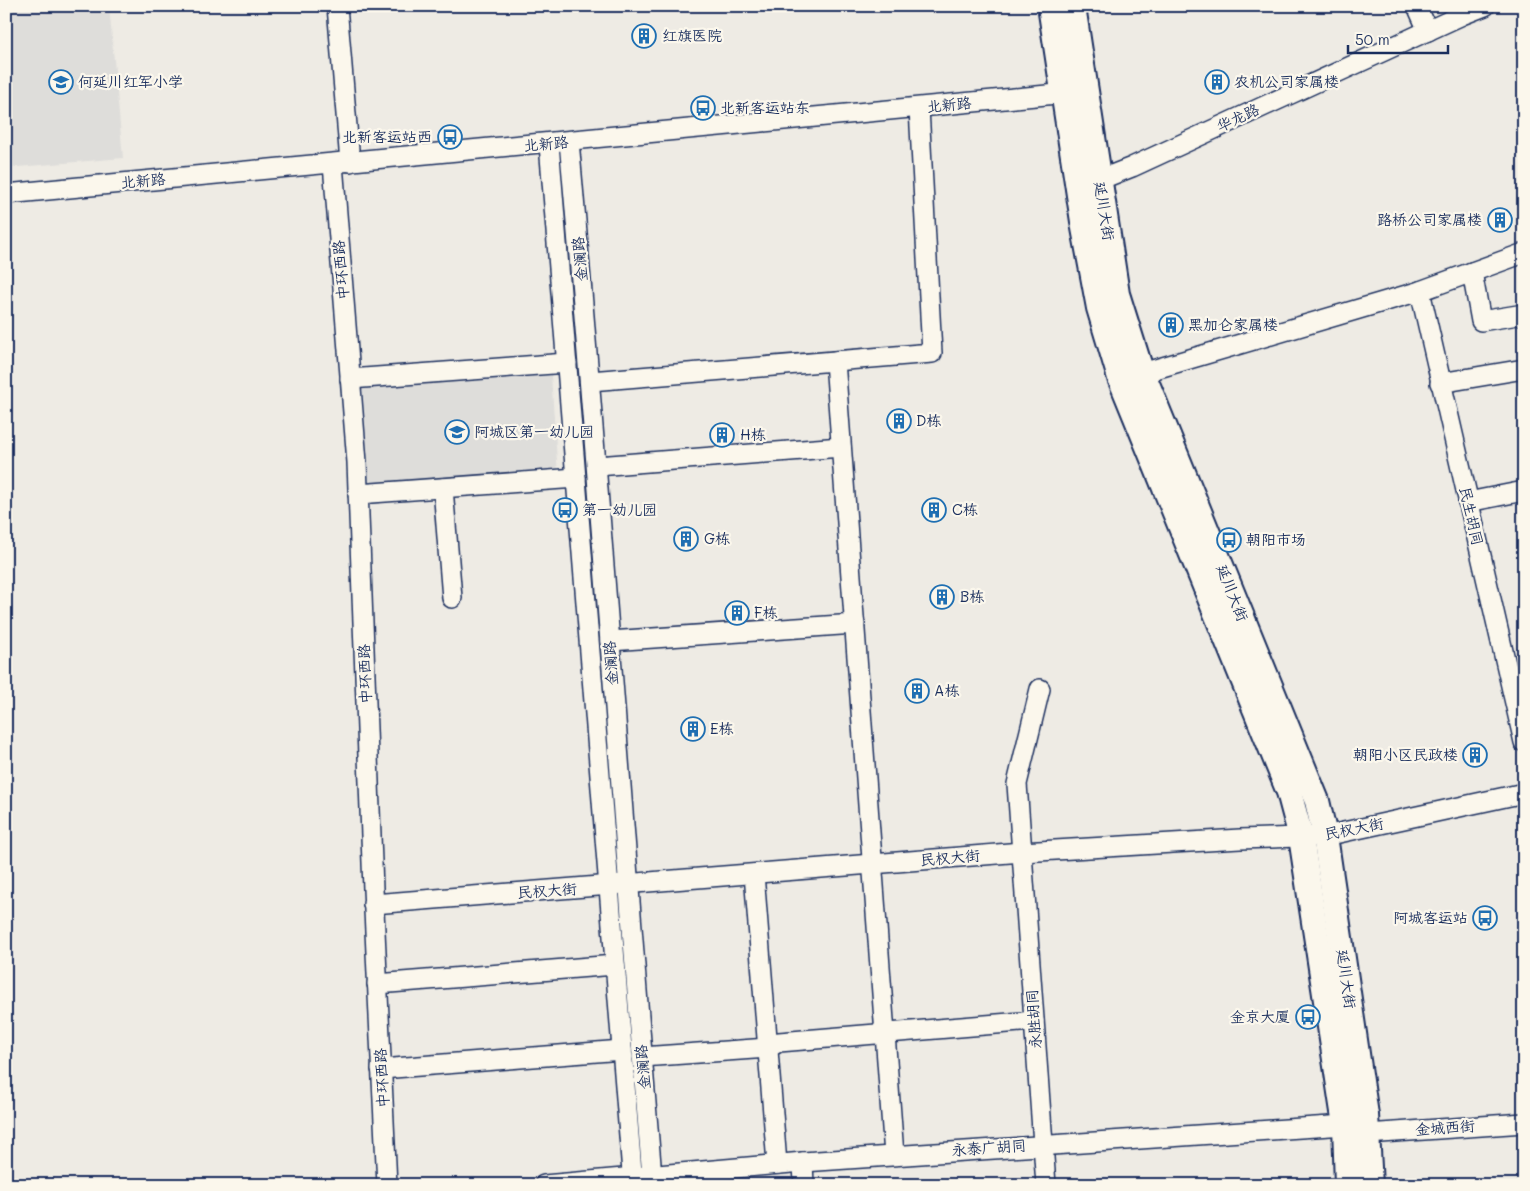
<svg xmlns="http://www.w3.org/2000/svg" width="1530" height="1191" font-family="Mali,'LXGW WenKai TC',sans-serif">
  <style>
    .built { fill: #deddda }
    .lines { fill: none; stroke-linecap: round; stroke-linejoin: round }
    .minor-casing { stroke: #1b2f5e; stroke-width: 22 }
    .major-casing { stroke: #1b2f5e; stroke-width: 28 }
    .minor { stroke: #fbf7ec; stroke-width: 19 }
    .major { stroke: #fbf7ec; stroke-width: 24 }
    .labels { text-anchor: middle; stroke-width: 4.5; stroke-linejoin: round; paint-order: stroke }
    .poi-label { font-size: 15px; fill: #1b2f5e; stroke: #fbf7ec; text-anchor: start }
    .street-label { font-size: 15px; fill: #1b2f5e; stroke: #fbf7ec }
  </style>
  <rect width="100%" height="100%" fill="#eeebe4"/>
  <filter id="ink" filterUnits="userSpaceOnUse"><feTurbulence type="fractalNoise" baseFrequency=".02" numOctaves="2"/><feDisplacementMap in="SourceGraphic" scale="10" xChannelSelector="R" yChannelSelector="G"/><feConvolveMatrix kernelMatrix="1 2 1 2 8 2 1 2 1" color-interpolation-filters="sRGB"/></filter>
  <g filter="url(#ink)">
    <g class="built">
      <path d="M6,6h103l14,152 -117,10z"/>
      <path d="M551,375l7,100 -194,15 -7,-102z"/>
    </g>
    <g class="lines">
      <g class="minor-casing">
        <g id="minor">
          <path d="M337,6l13,156"/>
          <path d="M1417,6l11,25"/>
          <path d="M569,141c31,345 54,690 83,1035l3,9"/>
          <path d="M549,144l84,1041"/>
          <path d="M333,164l24,298 16,427 14,296"/>
          <path d="M1099,180l33,-13 330,-152 23,-9"/>
          <path d="M6,194l1072,-102"/>
          <path d="M1472,272l9,49 43,-7"/>
          <path d="M1420,291l104,451"/>
          <path d="M835,361l59,794"/>
          <path d="M1142,373l278,-82 104,-38"/>
          <path d="M350,379l217,-16"/>
          <path d="M590,381l342,-28 -13,-245"/>
          <path d="M1440,383l84,-14"/>
          <path d="M597,466l244,-19"/>
          <path d="M443,488l9,110"/>
          <path d="M358,494l218,-16"/>
          <path d="M1468,502l56,-11"/>
          <path d="M610,641l245,-17"/>
          <path d="M1040,689l-23,95 29,401"/>
          <path d="M754,874l23,290"/>
          <path d="M373,904l649,-52 218,-13 85,-3 199,-43"/>
          <path d="M377,984l238,-19"/>
          <path d="M642,1057l126,-9 11,-6 255,-21"/>
          <path d="M381,1069l241,-19"/>
          <path d="M1367,1134l157,-11"/>
          <path d="M803,1162l1,23"/>
          <path d="M544,1185l259,-23 542,-37"/>
        </g>
      </g>
      <g class="major-casing">
        <g id="major">
          <path d="M1050,6l34,222 15,80 21,70 169,414 12,45 44,288 2,60"/>
          <path d="M1073,6l44,288 22,70 178,437 8,35 41,279 4,70"/>
        </g>
      </g>
      <use href="#minor" class="minor"/>
      <use href="#major" class="major"/>
    </g>
  </g>
  <defs>
    <g id="building-ring" transform="scale(1.25)"><circle r="9.5" fill="#fbf7ec" stroke="#1f6fb2" stroke-width="1.5"/><path d="M-4-6H4V6H1V3H-1V6H-4ZM-2.5-4.3h1.7v1.8h-1.7ZM.8-4.3h1.7v1.8H.8ZM-2.5-1h1.7V.8h-1.7ZM.8-1h1.7V.8H.8Z" fill="#1f6fb2"/></g>
    <g id="school-ring" transform="scale(1.25)"><circle r="9.5" fill="#fbf7ec" stroke="#1f6fb2" stroke-width="1.5"/><path d="M0-5L7-2L0 1L-7-2ZM-4 1L0 2.5L4 1V4Q0 6-4 4Z" fill="#1f6fb2"/></g>
    <g id="bus-ring" transform="scale(1.25)"><circle r="9.5" fill="#fbf7ec" stroke="#1f6fb2" stroke-width="1.5"/><path d="M-5-6H5V4H4V6H2V4H-2V6H-4V4H-5ZM-3.5-4V0h7V-4ZM-3.5 1.2v1.5H-2V1.2ZM2 1.2v1.5H3.5V1.2Z" fill="#1f6fb2"/></g>
  </defs>
  <g fill-rule="evenodd">
    <use href="#building-ring" x="644" y="36"/>
    <use href="#school-ring" x="61" y="82"/>
    <use href="#building-ring" x="1217" y="82"/>
    <use href="#bus-ring" x="703" y="108"/>
    <use href="#bus-ring" x="450" y="137"/>
    <use href="#building-ring" x="1500" y="220"/>
    <use href="#building-ring" x="1171" y="325"/>
    <use href="#building-ring" x="899" y="421"/>
    <use href="#school-ring" x="457" y="432"/>
    <use href="#building-ring" x="722" y="435"/>
    <use href="#bus-ring" x="565" y="510"/>
    <use href="#building-ring" x="934" y="510"/>
    <use href="#building-ring" x="686" y="539"/>
    <use href="#bus-ring" x="1229" y="540"/>
    <use href="#building-ring" x="942" y="597"/>
    <use href="#building-ring" x="737" y="613"/>
    <use href="#building-ring" x="917" y="691"/>
    <use href="#building-ring" x="693" y="729"/>
    <use href="#building-ring" x="1475" y="755"/>
    <use href="#bus-ring" x="1485" y="918"/>
    <use href="#bus-ring" x="1308" y="1017"/>
  </g>
  <g class="labels">
    <g class="poi-label">
      <text x="662" y="41">红旗医院</text>
      <text x="78" y="87">何延川红军小学</text>
      <text x="1234" y="87">农机公司家属楼</text>
      <text x="720" y="113">北新客运站东</text>
      <text x="432" y="142" text-anchor="end">北新客运站西</text>
      <text x="1482" y="225" text-anchor="end">路桥公司家属楼</text>
      <text x="1188" y="330">黑加仑家属楼</text>
      <text x="916" y="426">D栋</text>
      <text x="474" y="437">阿城区第一幼儿园</text>
      <text x="740" y="440">H栋</text>
      <text x="582" y="515">第一幼儿园</text>
      <text x="952" y="515">C栋</text>
      <text x="704" y="544">G栋</text>
      <text x="1246" y="545">朝阳市场</text>
      <text x="960" y="602">B栋</text>
      <text x="754" y="618">F栋</text>
      <text x="934" y="696">A栋</text>
      <text x="710" y="734">E栋</text>
      <text x="1458" y="760" text-anchor="end">朝阳小区民政楼</text>
      <text x="1468" y="923" text-anchor="end">阿城客运站</text>
      <text x="1290" y="1022" text-anchor="end">金京大厦</text>
    </g>
    <g class="street-label">
      <text transform="translate(949 105) rotate(-6)" y="5">北新路</text>
      <text transform="translate(1238 118) rotate(-25)" y="5">华龙路</text>
      <text transform="translate(546 144) rotate(-5)" y="5">北新路</text>
      <text transform="translate(143 181) rotate(-5)" y="5">北新路</text>
      <text transform="translate(1104 211) rotate(81)" y="5">延川大街</text>
      <text transform="translate(580 259) rotate(-95)" y="5">金澜路</text>
      <text transform="translate(341 270) rotate(-95)" y="5">中环西路</text>
      <text transform="translate(1471 516) rotate(77)" y="5">民生胡同</text>
      <text transform="translate(1232 593) rotate(68)" y="5">延川大街</text>
      <text transform="translate(611 663) rotate(-94)" y="5">金澜路</text>
      <text transform="translate(365 674) rotate(-92)" y="5">中环西路</text>
      <text transform="translate(1354 829) rotate(-11)" y="5">民权大街</text>
      <text transform="translate(950 858) rotate(-5)" y="5">民权大街</text>
      <text transform="translate(547 891) rotate(-4)" y="5">民权大街</text>
      <text transform="translate(1346 979) rotate(82)" y="5">延川大街</text>
      <text transform="translate(1034 1019) rotate(-94)" y="5">永胜胡同</text>
      <text transform="translate(643 1067) rotate(-95)" y="5">金澜路</text>
      <text transform="translate(382 1078) rotate(-93)" y="5">中环西路</text>
      <text transform="translate(1445 1128) rotate(-4)" y="5">金城西街</text>
      <text transform="translate(989 1148) rotate(-4)" y="5">永泰广胡同</text>
    </g>
  </g>
  <rect width="1530" height="1191" fill="none" stroke="#fbf7ec" stroke-width="25"/>
  <rect x="12" y="12" width="1505" height="1166" fill="none" stroke="#1b2f5e" stroke-width="2" filter="url(#ink)"/>
  <path d="M1348 45v8h100v-8" fill="none" stroke="#1b2f5e" stroke-width="2.5"/>
  <text x="1355" y="45" font-size="15" fill="#1b2f5e" stroke="#fbf7ec" stroke-width="4" paint-order="stroke">50 m</text>
</svg>
